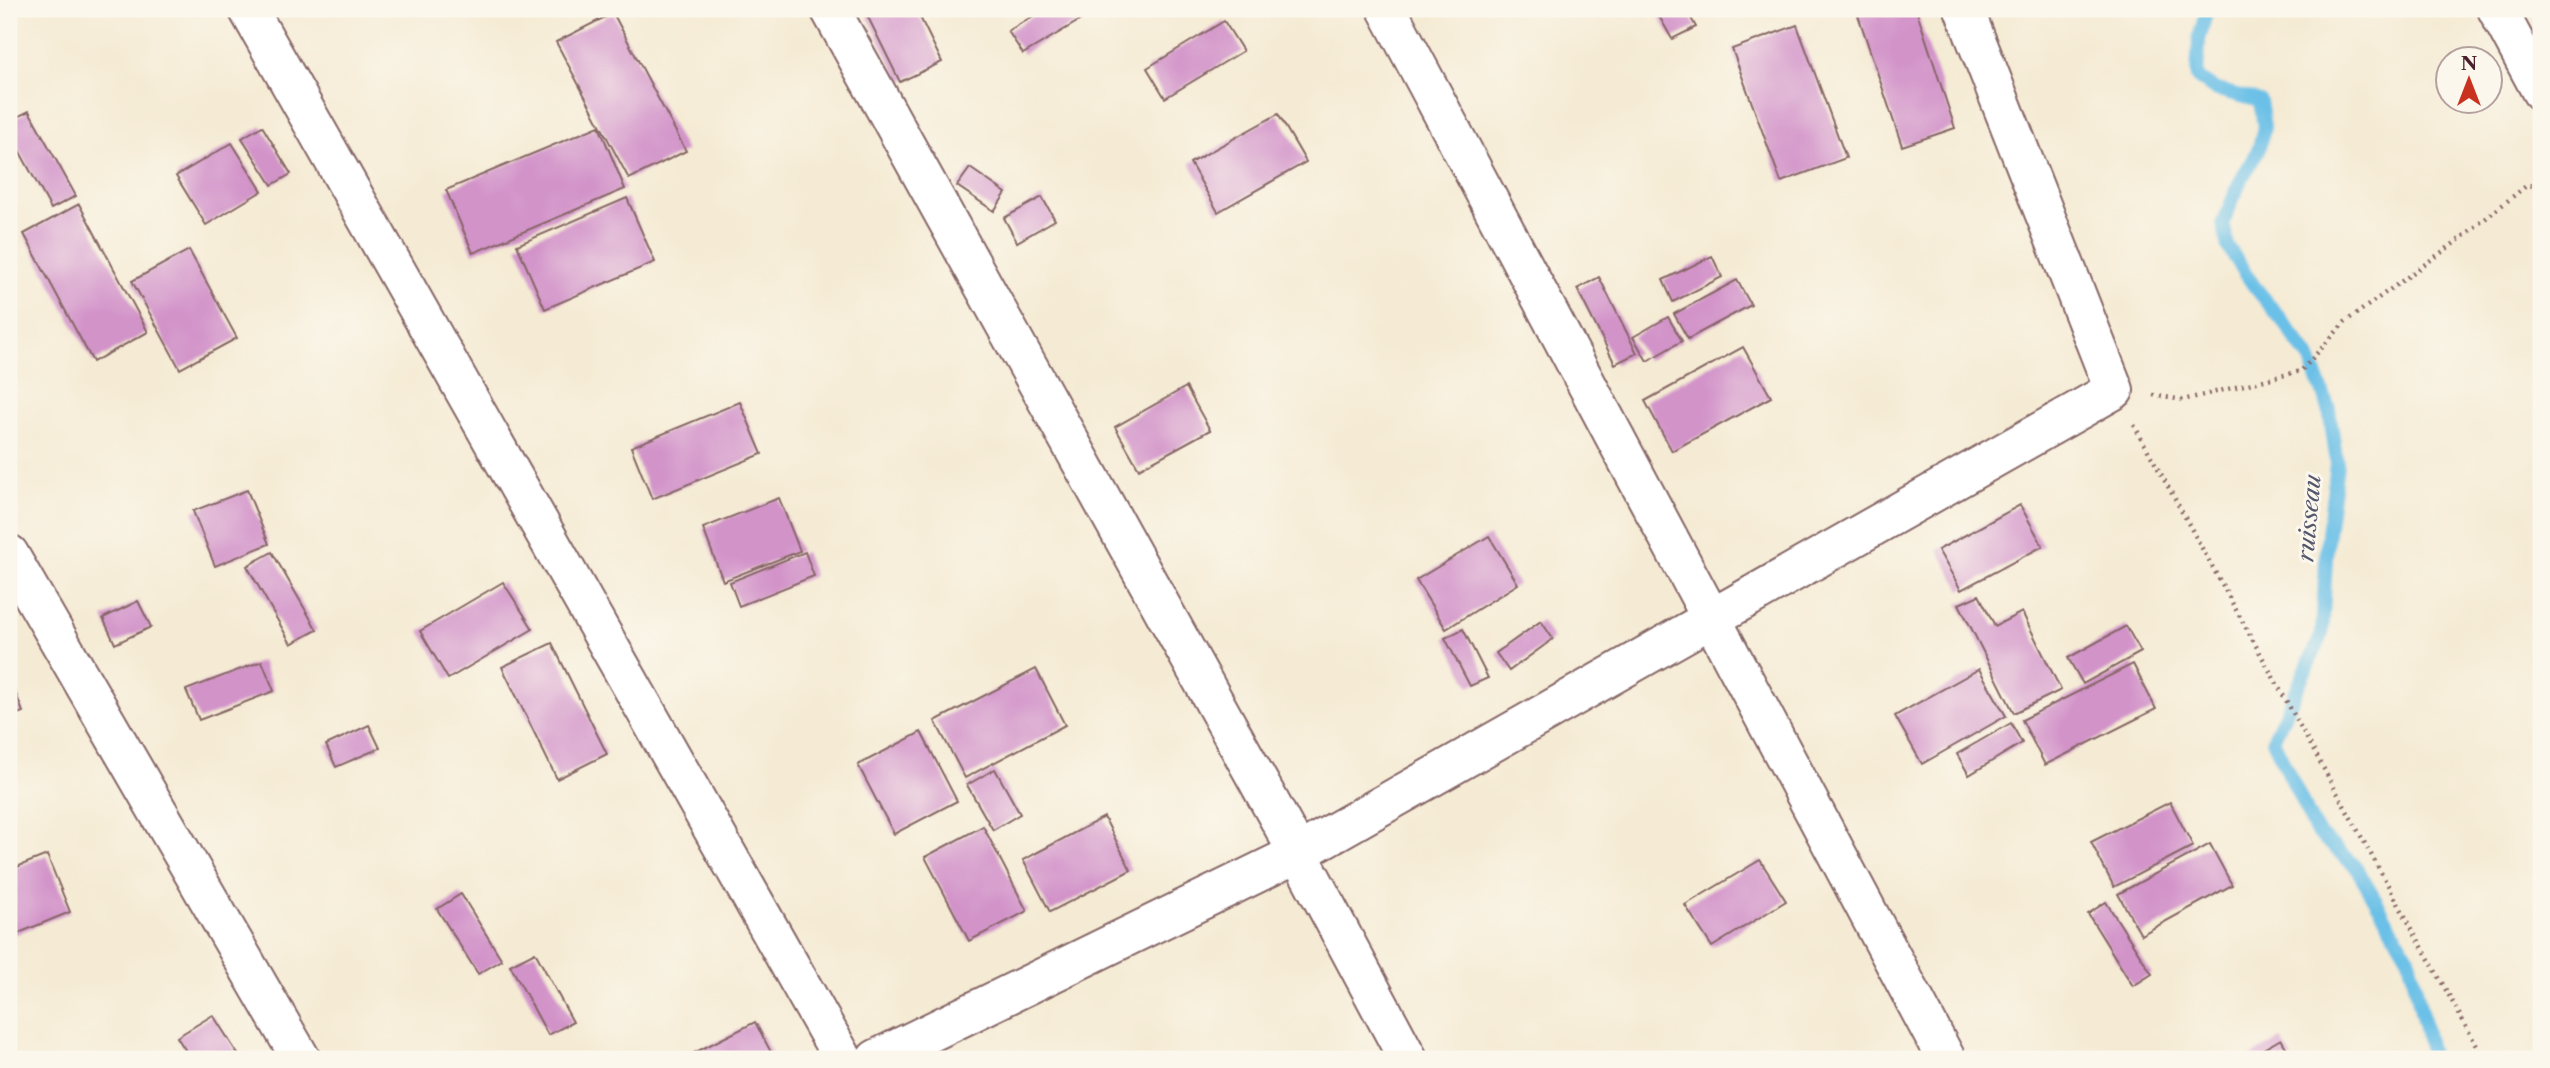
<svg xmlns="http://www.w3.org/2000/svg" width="2550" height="1068" font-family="'Libre Caslon Text',serif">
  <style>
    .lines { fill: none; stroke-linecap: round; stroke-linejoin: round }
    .stream { stroke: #6ac0e7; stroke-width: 14 }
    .building { fill: #d293c9 }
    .minor-casing { stroke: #866666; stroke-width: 42 }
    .path { stroke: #866666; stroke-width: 4.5; stroke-dasharray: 2 5; stroke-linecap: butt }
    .minor { stroke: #fff; stroke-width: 38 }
    .labels { text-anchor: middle; stroke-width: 6; stroke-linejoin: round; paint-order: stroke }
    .water-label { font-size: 23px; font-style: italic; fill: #55576d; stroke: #fbf7ec }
  </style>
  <rect width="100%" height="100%" fill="#fbf7ec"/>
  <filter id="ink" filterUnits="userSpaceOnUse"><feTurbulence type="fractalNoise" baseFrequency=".0143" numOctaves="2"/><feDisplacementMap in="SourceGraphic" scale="14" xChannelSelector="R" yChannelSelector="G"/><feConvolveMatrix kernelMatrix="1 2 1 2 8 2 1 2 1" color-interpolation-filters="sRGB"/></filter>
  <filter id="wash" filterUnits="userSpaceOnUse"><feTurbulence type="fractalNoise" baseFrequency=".00686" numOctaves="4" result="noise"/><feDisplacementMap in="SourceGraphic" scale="28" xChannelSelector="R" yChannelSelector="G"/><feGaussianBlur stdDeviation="1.57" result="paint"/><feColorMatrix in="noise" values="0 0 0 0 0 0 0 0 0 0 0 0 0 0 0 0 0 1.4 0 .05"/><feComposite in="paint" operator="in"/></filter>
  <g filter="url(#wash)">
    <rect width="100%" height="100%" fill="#f5ebd4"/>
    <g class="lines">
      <path class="stream" d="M2207,9l-8,31 -2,37 17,12 46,12 4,26 -5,21 -20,36 -16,39 5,24 26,39 33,40 24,35 18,48 8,55 -10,77 -5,94 -49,105 43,91 40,36 53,91 23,101"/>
    </g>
    <g id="blocks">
      <g class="building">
        <path d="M536,9h27l-23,9z"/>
        <path d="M864,9h52l26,53 -42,20z"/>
        <path d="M1045,9h54l-76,45 -15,-23z"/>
        <path d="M1655,9h31l10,18 -24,12z"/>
        <path d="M1856,9h60l39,119 -53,18z"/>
        <path d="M613,13l73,138 -57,28 -73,-137z"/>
        <path d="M1224,21l19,30 -78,47 -18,-30z"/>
        <path d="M1797,25l49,133 -65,24 -49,-133z"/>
        <path d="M29,111l47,85 -25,13 -42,-77v-11z"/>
        <path d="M1278,114l28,48 -88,50 -28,-49z"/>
        <path d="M262,126l29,48 -19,11 -30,-47z"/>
        <path d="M599,126l26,63 -152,64 -27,-63z"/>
        <path d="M232,143l30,48 -56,34 -30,-49z"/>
        <path d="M970,168l36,25 -12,18 -37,-25z"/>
        <path d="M1042,197l13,23 -38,22 -13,-24z"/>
        <path d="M627,198l28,64 -110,47 -28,-64z"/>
        <path d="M79,204l69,128 -55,30 -69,-128z"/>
        <path d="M189,250l48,88 -57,31 -48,-88z"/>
        <path d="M1712,256l10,21 -49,25 -10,-22z"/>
        <path d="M1599,277l38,76 -22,11 -38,-75z"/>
        <path d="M1737,280l14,25 -63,34 -14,-25z"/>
        <path d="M1668,317l14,24 -35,20 -14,-24z"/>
        <path d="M1743,347l28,50 -99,54 -27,-50z"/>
        <path d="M1186,387l24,43 -71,39 -24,-42z"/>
        <path d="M740,402l22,52 -110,45 -21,-52z"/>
        <path d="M247,490l22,54 -54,22 -22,-55z"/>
        <path d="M779,498l21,53 -77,30 -20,-53z"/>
        <path d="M2020,505l23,41 -82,44 -23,-40z"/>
        <path d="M1489,536l29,48 -72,45 -30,-49z"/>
        <path d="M272,552l45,78 -26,14 -44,-78z"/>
        <path d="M805,552l9,24 -75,30 -9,-24z"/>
        <path d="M503,582l30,47 -85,50 -28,-48z"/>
        <path d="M1979,595l16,31 27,-14 39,78 -47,23 -55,-109z"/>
        <path d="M138,601l13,26 -36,17 -12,-26z"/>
        <path d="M1541,621l12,18 -44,32 -13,-18z"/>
        <path d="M2126,626l15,26 -58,32 -15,-26z"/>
        <path d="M1463,629l25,49 -18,8 -25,-48z"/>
        <path d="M552,643l55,111 -50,25 -55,-112z"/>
        <path d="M262,661l12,30 -75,29 -13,-30z"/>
        <path d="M2133,664l23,45 -111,56 -23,-45z"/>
        <path d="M1036,669l29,56 -100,53 -30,-57z"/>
        <path d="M1979,669l27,47 -84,48 -27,-48z"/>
        <path d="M9,676l14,36 -14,5z"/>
        <path d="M2011,723l11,20 -53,32 -12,-21z"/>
        <path d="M369,725l11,23 -44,19 -10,-22z"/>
        <path d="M921,732l36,69 -63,33 -36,-69z"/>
        <path d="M995,769l25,45 -27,16 -26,-45z"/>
        <path d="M2170,802l23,44 -79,41 -23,-45z"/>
        <path d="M1104,817l27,53 -81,42 -27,-52z"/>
        <path d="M983,826l44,85 -58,30 -44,-84z"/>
        <path d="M2210,844l22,41 -91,50 -23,-41z"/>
        <path d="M47,855l23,57 -61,25v-67z"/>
        <path d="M1760,860l26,41 -74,46 -27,-42z"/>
        <path d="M461,894l41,66 -24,14 -41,-65z"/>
        <path d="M2106,902l46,72 -19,12 -45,-72z"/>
        <path d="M535,952l38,70 -25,13 -38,-70z"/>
        <path d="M213,1015l28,44h-50l-14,-22z"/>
        <path d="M755,1022l17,32 -10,5h-80z"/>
        <path d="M2281,1039l12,20h-47z"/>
      </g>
    </g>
  </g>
  <g filter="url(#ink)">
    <use href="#blocks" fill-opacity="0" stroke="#866666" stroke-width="2"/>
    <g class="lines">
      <g class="minor-casing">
        <g id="minor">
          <path d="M248,9l595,1050"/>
          <path d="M830,9l468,844 110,206"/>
          <path d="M1387,9l559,1050"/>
          <path d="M2497,9l44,82"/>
          <path d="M9,554l292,505"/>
          <path d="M876,1059l422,-206 816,-463 -150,-381"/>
        </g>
      </g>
      <g class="path">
        <path d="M2153,395l30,5 118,-29 44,-49 115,-83 66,-53 15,-2"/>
        <path d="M2134,425l350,634"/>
      </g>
      <use href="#minor" class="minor"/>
    </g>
  </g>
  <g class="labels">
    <g class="water-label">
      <text transform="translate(2309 518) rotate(-85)" y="8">ruisseau</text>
    </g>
  </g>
  <rect width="2550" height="1068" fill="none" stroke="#fbf7ec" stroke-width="35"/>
  <g transform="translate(2469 80)"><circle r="33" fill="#fbf7ec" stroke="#b4a19f" stroke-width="2"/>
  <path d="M0-5L12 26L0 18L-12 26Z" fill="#c8321e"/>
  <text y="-10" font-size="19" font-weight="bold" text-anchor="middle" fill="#4a1f2b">N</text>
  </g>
</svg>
